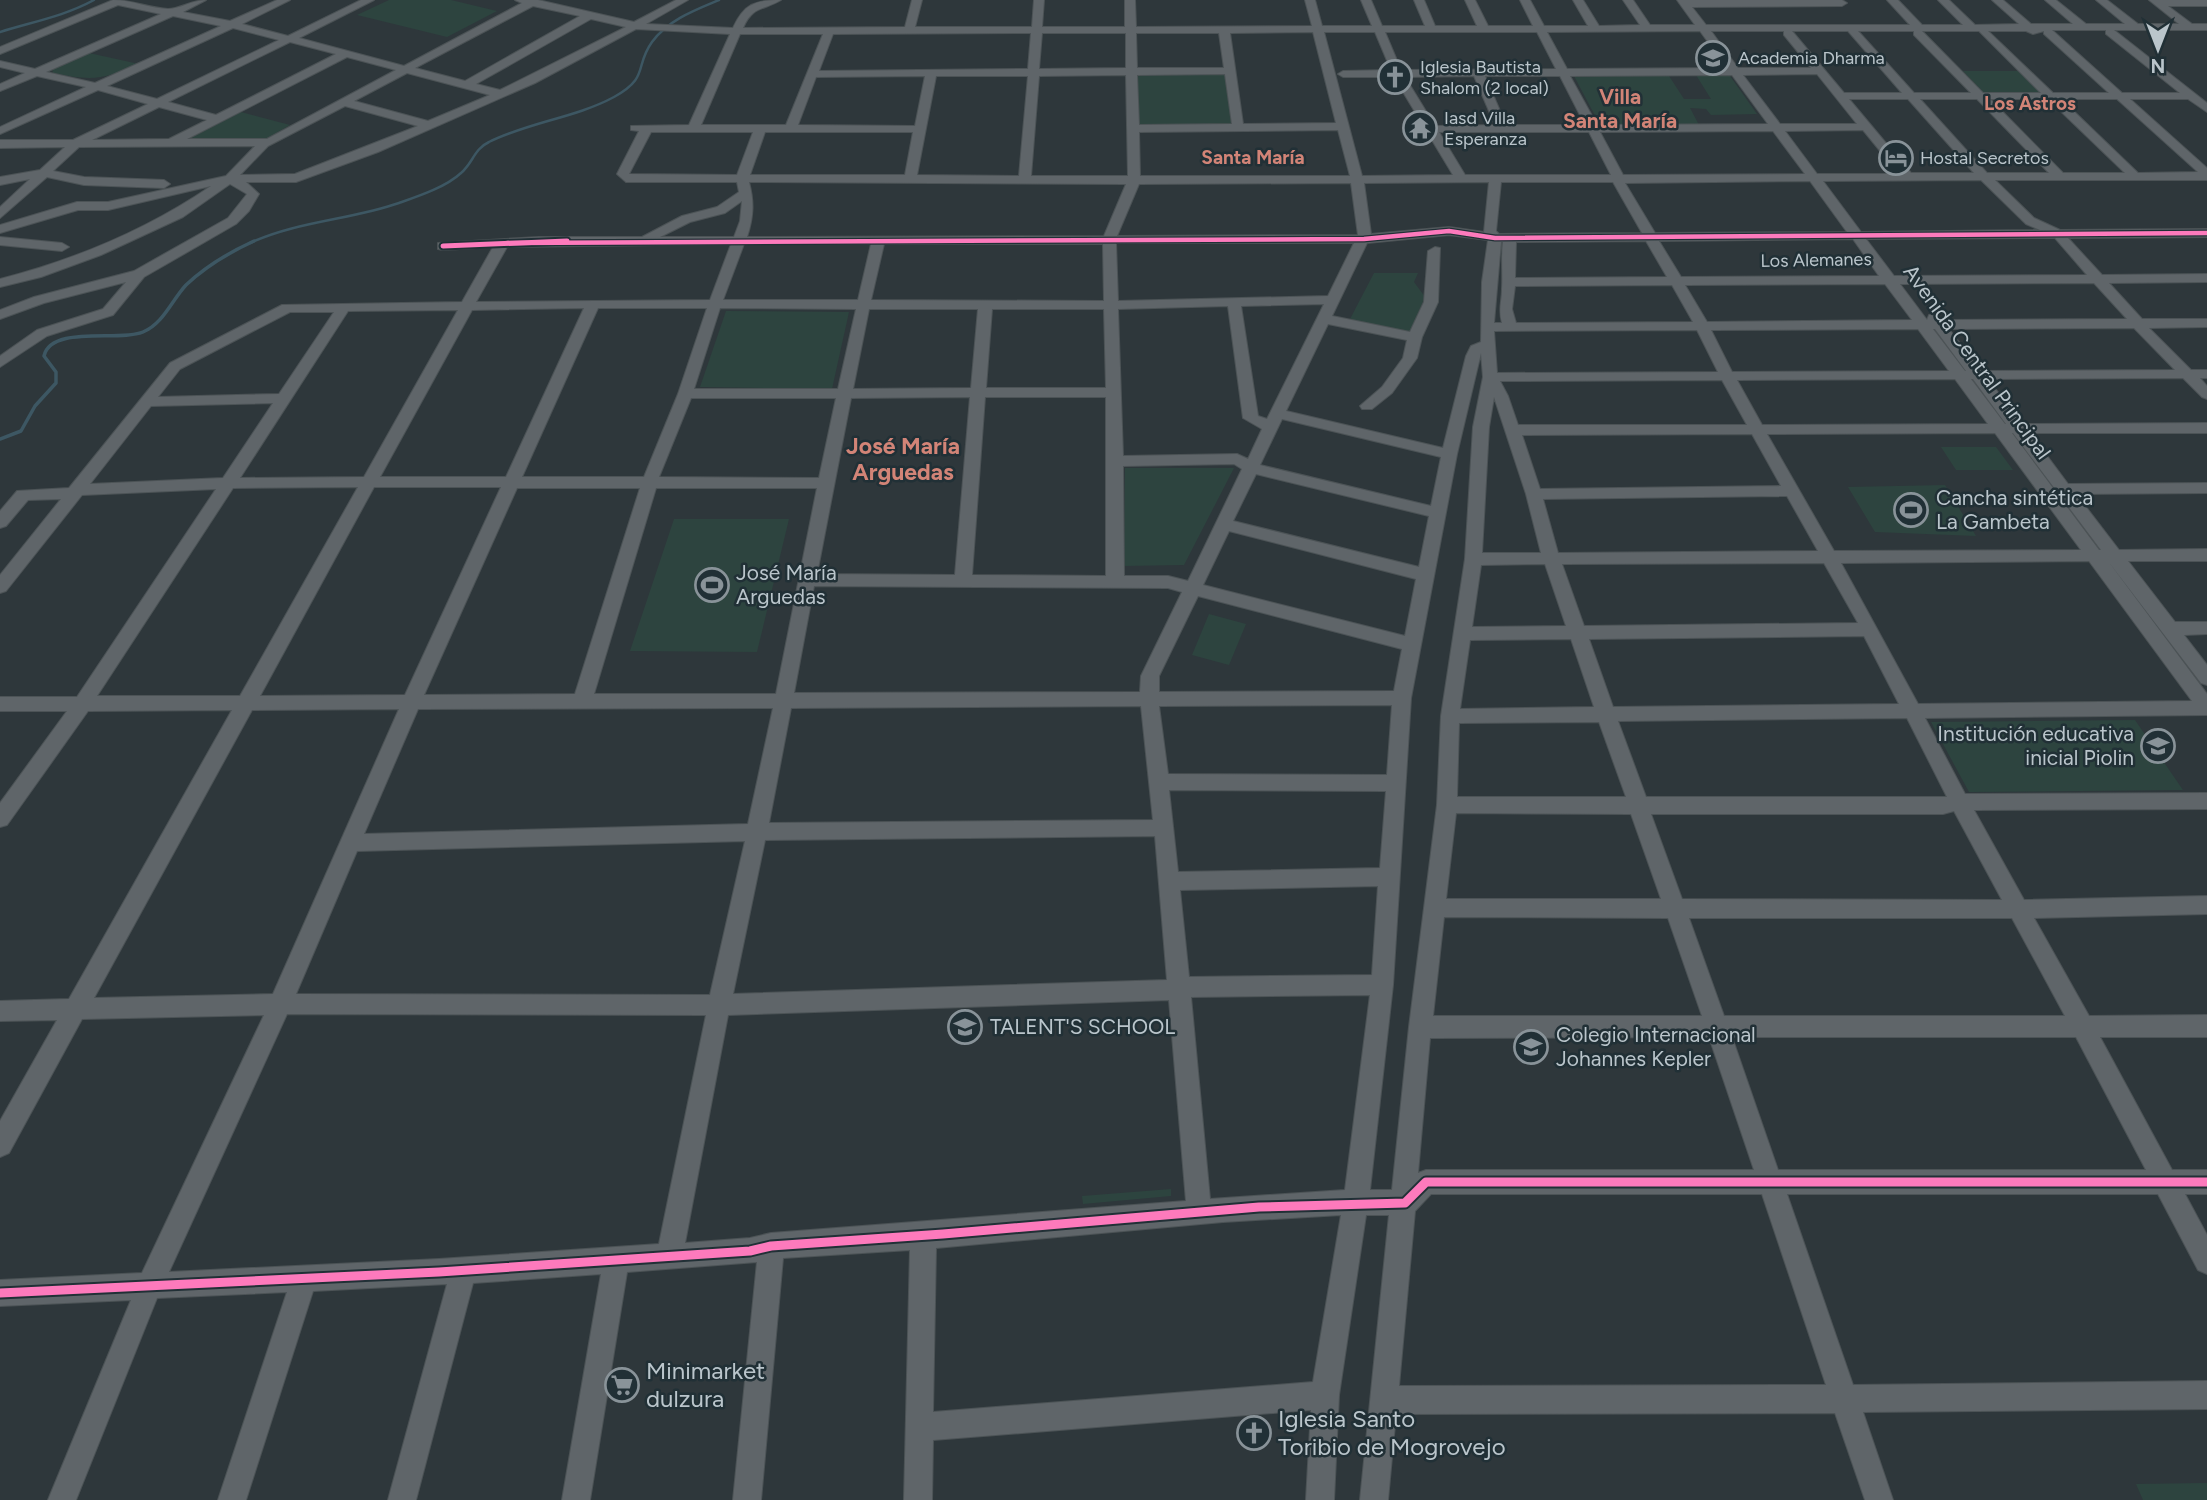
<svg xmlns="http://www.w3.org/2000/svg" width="2207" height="1500" font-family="Figtree,sans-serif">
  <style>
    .green { fill: #2d443f }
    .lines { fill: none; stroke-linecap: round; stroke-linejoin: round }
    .stream-far1 { stroke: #3d5763; stroke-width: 2.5 }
    .stream { stroke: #3d5763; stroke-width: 3.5 }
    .minor-casing { stroke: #4c5356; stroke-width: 2 }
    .minor { fill: #5f6569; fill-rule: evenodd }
    .cycleway-far2-casing { stroke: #213036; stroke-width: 7 }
    .cycleway-far1-casing { stroke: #213036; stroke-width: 9 }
    .cycleway-casing { stroke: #213036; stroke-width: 13 }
    .cycleway-far2 { stroke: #fd7abc; stroke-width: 4.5 }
    .cycleway-far1 { stroke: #fd7abc; stroke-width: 5 }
    .cycleway { stroke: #fd7abc; stroke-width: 9 }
    .labels { text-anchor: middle; stroke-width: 5; stroke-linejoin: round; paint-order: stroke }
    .far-poi-label { font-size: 18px; fill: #bac5cb; stroke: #213036; text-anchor: start }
    .far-street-label { font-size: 18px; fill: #bac5cb; stroke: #213036 }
    .far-neighbourhood-label { font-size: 19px; font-weight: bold; fill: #d28477; stroke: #213036 }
    .far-quarter-label { font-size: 21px; font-weight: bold; fill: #d28477; stroke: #213036 }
    .street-label { font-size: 21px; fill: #bac5cb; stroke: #213036 }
    .poi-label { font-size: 21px; fill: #bac5cb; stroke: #213036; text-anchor: start }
    .neighbourhood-label { font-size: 23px; font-weight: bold; fill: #d28477; stroke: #213036 }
    .near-poi-label { font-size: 24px; fill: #bac5cb; stroke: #213036; text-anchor: start }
  </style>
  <rect width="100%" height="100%" fill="#2e373b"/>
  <g class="green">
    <path d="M389,0h62l46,11 -50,26 -90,-22z"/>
    <path d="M89,53l50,11c-36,16 -47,17 -86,9l-1,-4z"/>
    <path d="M1963,71h55l23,22h-57z"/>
    <path d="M1227,73l7,53 -96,1 -1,-53z"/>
    <path d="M1696,75l34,1 27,38 -46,1 -5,-6 -16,-1 9,17h-99l-26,-49h95l15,23h27z"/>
    <path d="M241,112l49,13 -24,14h-77z"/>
    <path d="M1374,273h44l-4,9 11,15 -15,35 -61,-11z"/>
    <path d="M726,311l123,1 -17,77 -132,-2z"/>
    <path d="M1941,447h55l17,23h-57z"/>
    <path d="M1125,468h109l-50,97 -60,1z"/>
    <path d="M1945,485l31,51 -101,-4 -27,-45z"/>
    <path d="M674,519h115l-32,133 -127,-1z"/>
    <path d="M1209,614l37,10 -17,41 -37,-10z"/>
    <path d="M2135,720l48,70 -214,2 -38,-70z"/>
    <path d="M1171,1189v7l-88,8 -1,-8z"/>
    <path d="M2207,1483v17h-64l-7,-16z"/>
  </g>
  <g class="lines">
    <g class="stream-far1">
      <path d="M0,32c32,-10 65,-16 94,-32"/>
      <path d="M250,243c48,-22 100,-23 149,-40 20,-7 47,-16 62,-30 12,-10 13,-24 28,-31 40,-20 86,-24 125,-45 36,-20 20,-30 38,-55 16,-22 43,-32 67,-42"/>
    </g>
    <path class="stream" d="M0,439l21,-8 14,-25 21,-23v-11l-12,-16c7,-31 75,-14 99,-24 20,-8 29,-32 43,-47 19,-18 44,-33 68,-44"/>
    <g class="minor-casing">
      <g id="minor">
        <path d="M113,0c19,0 36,8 55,9 12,0 24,-9 38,-9l-23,12 47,9 47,-21h13l-48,24 46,12 73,-36h13l-75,38 105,28 118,-63 -7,-3h23l96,22 42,-22h12l-42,24 87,4c11,-24 22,-28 48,-28 -18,11 -28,5 -38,28l162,-1 7,-27h10l-7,27h117l2,-27h10l-2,27h83v-27h10l1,27 176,-1 -7,-26h10l7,26h50l-11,-26h10l11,26h43l-11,-26h10l11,26h42l-12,-26h10l13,26h45l-13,-26h10l14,26h44l-15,-26h10l16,26 41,-1 -17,-25h10l17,25h45l-18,-25h165l5,3 -5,3 -150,1 14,18h204l-23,-25h11l24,25h41l-25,-25h11l26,25 44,-1 -27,-24h11l28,24h42l-28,-24h11l30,24h39l-29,-24h11l31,24h41l-30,-24h58v6h-39l24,18h15v6h-93l93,73v9l-19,-13h-58l77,69v12h-212l39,38 26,12 147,-1v8l-139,1 34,37 105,-1v8l-98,1 33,36h65v8l-58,1 42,42h16v8h-7l7,8v13l-5,-2 -19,-19 -195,1 34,45 185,-1v10h-177l38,51 139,-1v10l-131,1 43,56 88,-1v12h-79l47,61h32v12l-23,1 23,30v20l-6,-2 -93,-122 99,133v21l-282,3 40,76 242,-1v16l-233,1 50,90 183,-4v18l-173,4 55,98 118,-1v22h-107l72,133h35v24h-22l22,41v39l-9,-4 -40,-76h-371l66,191 354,-4v28l-344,3 30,88h-28l-30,-87 -439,1 -8,86h-28l29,-285h-23l-27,180 -5,105h-28l5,-90 -378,30 -1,60h-28l6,-250 -127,8 -22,242h-28l24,-238 -130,10 -37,228h-28l39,-226 -128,9 -57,217h-28l59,-216 -134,7 -67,209h-28l69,-208 -130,6 -81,202h-28l83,-200 -131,6v-26l142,-7 122,-258 -182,4 -73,134 -9,4v-36l57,-101 -57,1v-20l69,-2 163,-289 -144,1 -81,114 -7,2v-24l67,-92h-67v-14h77l139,-208 -134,6 -76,96 -6,2v-18l61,-76 -33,1 -22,26 -6,2v-17l17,-20 52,-3 101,-125 112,-58 180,-3 31,-55 -50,3 -5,-1v-6l101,-6h103l40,-21 35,-9 22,-15 -2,-10h-111l-9,-8 22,-43 -8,-1v-4l58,-1 41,-91 -94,-5 -101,54 -157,69 -82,30h-50l13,12 -10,17 -13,13 -92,53 -31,38 -66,21 -47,31v-11l37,-26 66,-21 23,-27 -82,21 -44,16v-9l34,-13 100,-26 94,-53 19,-24 -17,-10 -47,33 -82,38 -60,22 -41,10v-8c74,-19 148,-50 211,-93l-103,24h-30l-78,23v-8l77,-23h31l118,-26 29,-30 -176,1 -26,24 31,6 80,3 6,4 -6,4 -80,-3 -37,-8 -47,41v-11l30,-28 -30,6v-8l40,-7 25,-23 -65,1v-8h73l75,-36 -50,-14 -98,44v-7l86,-40 -49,-11 -37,15v-7l25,-11 -25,-6v-6l35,8 126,-55 -43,-9 -118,49v-7zM533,6l47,10 -115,65 -50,-13zM173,16l48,10 -126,57 -49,-11zM591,19l35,8 -126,63 -24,-6zM233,28l46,12 -122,59 -50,-13zM2052,30h54v4l74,59h-58zM1700,31l27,37 -160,1 -20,-37zM1711,31h73v4l27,33h-73zM1792,31h56l54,62h-58zM1858,31h56v4l57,58h-57zM1922,31h57l62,62h-58zM1988,31h38l7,3 11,-3v3l65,59h-56zM1313,32l23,91 -93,1 -13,-91zM1324,32h51l16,38 -48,1 -5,3 5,3h51l59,98 -91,1zM1385,32h152l19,37 -155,1zM1031,33l-3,36 -209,2 14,-37zM1042,33h84v35l-87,1zM1136,33h83l5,35h-87zM740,34h83l-37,91h-85zM290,42l46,12 -120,61 -48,-13zM347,57l49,13 -129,69h-80zM407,73l83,22 -62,26 -74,-20zM1225,74l7,50 -93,1 -2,-50zM1817,74l40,50h-77l-37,-49zM1126,75l2,101h-97l8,-100zM1732,75l36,49 -171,1 -27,-49zM925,76l-10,50 -117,-1 18,-48zM936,76h92l-9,100 -102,-1zM1474,76l21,49 -60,1 -30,-49zM1485,76h75l25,49h-79zM1849,99h59l66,74h-63zM1920,99h57l72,74h-62zM1990,99h58l77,74h-62zM2061,99h56l81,73 -60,1zM345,106l73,20 -123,48 -55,1 28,-29zM159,107l48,13 -38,19 -77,1zM1338,130l12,46h-210l-1,-44zM1863,130l36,44h-82l-32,-43zM1773,131l32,43 -182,1 -23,-43zM651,132h102l-16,43 -108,-1zM765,132h148l-8,43h-155zM1439,132h150l22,43h-146zM1981,180l45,44 14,6 -179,2 -38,-51zM1810,181l37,51 -192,1 -30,-50zM749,182l377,2 -22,52 -357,1c7,-21 7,-36 2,-55zM1489,182l-5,50 -35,-5 -78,7 -7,-51zM1501,182h112l29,51 -143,1 -3,-3zM1351,183l7,52 -241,1 22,-52zM742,201l-2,20 -6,16h-74l30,-15 35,-9zM1449,235l39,5 -6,42 -1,60 -10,4 -5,10 -23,92 -157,-37 42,-87 79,16 -4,18 -21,29 -22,19 2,3h10l20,-16 25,-35 5,-21 16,-35 2,-54 -5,-1 -7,4 -4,51 -14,30 -78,-16 35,-73zM2055,238l32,37 -193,1 -28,-37zM1853,239l26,37 -198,1 -22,-36zM1646,241l21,36 -152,1 1,-36zM1501,242h2c-2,16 0,31 -1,47 0,13 -4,20 0,34h-8zM1116,243h238l-26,53 -210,5zM731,244l-21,56 -234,2 31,-55zM744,244h127l-13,56h-135zM884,244h219l1,57 -233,-1zM2094,283l33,36 -184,1 -9,-6 -5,1 -2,5 -27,-36zM1885,284l27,36 -205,2 -22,-37zM1672,285l21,37 -177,1 -4,-14 3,-23zM1324,304l-57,115 -9,-3 -17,-110zM1228,306l15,112 19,11 -14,30 -11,-5 -114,2 -5,-147zM584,308l-78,169h-126l92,-167zM598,308h109l-29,86 -34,83h-122zM720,308l136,1 -18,80h-144zM869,309h109l-7,79 -118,1zM992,309h112l2,79h-120zM458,310l-94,167 -124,1 108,-167zM290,312h44l-55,82 -121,3 22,-28zM2134,328l41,42 -194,1 -32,-42zM1918,329l31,42 -217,1 -21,-42zM1933,329h2l31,42h-1zM1697,330l21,42 -221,1 -3,-42zM1481,353l2,24 -10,50 -8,132 -24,157 -4,89 -28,222 -17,163h-22l23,-205 18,-287 46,-244zM1955,379l33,45 -226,1 -25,-45zM1971,379h2l33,45h-1zM1722,380l25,45h-229l-10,-29 -8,-15zM970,397l-15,178 -138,-1 34,-176zM985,397h121v179l-134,-1zM1494,397l32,97 15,59h-59l7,-126zM691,398h145l-17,80 -160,-1zM273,403l-50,75 -133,6 61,-78zM1282,419l159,38 -10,49 -171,-41zM1995,433l86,117 -247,1 -67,-117zM2012,433h1l88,117h-2zM1752,434l29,52 -241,3 -18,-54zM1234,464l8,5 -54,112 -20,-5h-44l-1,-110zM1256,474l173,42 -10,51 -186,-46zM358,487l-118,209h-143l136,-208zM374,487h127l-96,208 -145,1zM517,488h123l-65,206 -151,1zM656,488h161l-41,206h-182zM1787,496l31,55 -260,2 -15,-54zM1229,531l187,48 -11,57 -202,-51zM2089,561l103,140 -274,3 -77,-141zM1824,563l34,60 -274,3 -22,-62zM1545,564l21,62 -94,1 9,-62zM814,586l354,2 14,4 -41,84 -1,16 -346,1zM1198,596l204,53 -8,42 -235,1v-16zM1864,636l35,68 -286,3 -24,-68zM1571,639l23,68 -134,2 10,-69zM1392,705l-5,70 -219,-1 -9,-68zM1141,706l12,114 -384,3 22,-115zM773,708l-25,116 -384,10 54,-125zM399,709l-126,285 -179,4 158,-288zM1907,718l40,79h-301l-28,-76zM1599,722l27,75h-169l2,-74zM1169,790l217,1 -6,77 -202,4zM1954,811l48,89 -320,-1 -31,-85h292zM1456,813l175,1 30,85h-215zM1155,836l12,144 -434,14 32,-154zM745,841l-35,154 -414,-1 61,-143zM1378,886l-6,89 -183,2 -9,-87zM1444,917l224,1 34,98h-269zM1689,918h323l53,98h-341zM1370,995l-25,195 -135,9 -19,-202zM1169,1000l17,201 -415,32 -21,5 -65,5 43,-228zM287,1014l419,1 -47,229 -220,15 -270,13zM1709,1037l45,133h-328l-8,3 12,-135zM1732,1037h344l70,133h-368zM1431,1194h331l64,191 -427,1 16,-175zM1341,1215l-28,167 -380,30 3,-164 287,-26z"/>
        <path d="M0,237l62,6 7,4 -7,4 -62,-6z"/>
      </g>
    </g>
    <use href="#minor" class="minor"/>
    <g class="cycleway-far2-casing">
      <path id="cycleway-far2" d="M507,243l857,-4 85,-8 46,7 712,-5"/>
    </g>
    <g class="cycleway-far1-casing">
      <path id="cycleway-far1" d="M443,246l124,-5"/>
    </g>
    <g class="cycleway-casing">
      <path id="cycleway" d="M0,1293l439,-21 311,-21 21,-5 172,-12 316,-27 146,-4 21,-21h781"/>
    </g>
    <use href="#cycleway-far2" class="cycleway-far2"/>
    <use href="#cycleway-far1" class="cycleway-far1"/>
    <use href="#cycleway" class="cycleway"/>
  </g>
  <defs>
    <g id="school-ring" transform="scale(1.75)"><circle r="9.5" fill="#213036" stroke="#899399" stroke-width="1.5"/><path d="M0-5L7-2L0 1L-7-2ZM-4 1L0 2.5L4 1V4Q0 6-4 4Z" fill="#899399"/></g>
    <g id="church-ring" transform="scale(1.75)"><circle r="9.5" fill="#213036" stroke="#899399" stroke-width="1.5"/><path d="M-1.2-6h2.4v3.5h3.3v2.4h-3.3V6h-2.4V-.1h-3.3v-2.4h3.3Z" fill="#899399"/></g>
    <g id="temple-ring" transform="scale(1.75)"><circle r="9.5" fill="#213036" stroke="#899399" stroke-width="1.5"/><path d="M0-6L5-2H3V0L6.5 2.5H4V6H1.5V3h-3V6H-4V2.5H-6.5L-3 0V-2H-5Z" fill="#899399"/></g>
    <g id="hotel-ring" transform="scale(1.75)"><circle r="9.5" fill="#213036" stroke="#899399" stroke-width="1.5"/><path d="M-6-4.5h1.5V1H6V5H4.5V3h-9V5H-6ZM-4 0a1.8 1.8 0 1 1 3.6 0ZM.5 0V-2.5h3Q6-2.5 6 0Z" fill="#899399"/></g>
    <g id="stadium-ring" transform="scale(1.75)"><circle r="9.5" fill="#213036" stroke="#899399" stroke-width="1.5"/><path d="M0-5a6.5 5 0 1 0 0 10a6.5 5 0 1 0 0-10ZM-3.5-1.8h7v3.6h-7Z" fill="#899399"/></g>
    <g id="supermarket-ring" transform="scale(1.75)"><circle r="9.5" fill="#213036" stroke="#899399" stroke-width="1.5"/><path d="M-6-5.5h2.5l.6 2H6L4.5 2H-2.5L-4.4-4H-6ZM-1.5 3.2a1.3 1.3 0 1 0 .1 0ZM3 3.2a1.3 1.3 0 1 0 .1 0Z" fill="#899399"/></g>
  </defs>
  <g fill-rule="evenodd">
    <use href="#school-ring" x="1713" y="58"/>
    <use href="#church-ring" x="1395" y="77"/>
    <use href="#temple-ring" x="1420" y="128"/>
    <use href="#hotel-ring" x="1896" y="158"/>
    <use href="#stadium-ring" x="1911" y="510"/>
    <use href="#stadium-ring" x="712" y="585"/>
    <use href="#school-ring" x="2158" y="746"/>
    <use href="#school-ring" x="965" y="1027"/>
    <use href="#school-ring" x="1531" y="1047"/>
    <use href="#supermarket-ring" x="622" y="1385"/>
    <use href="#church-ring" x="1254" y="1433"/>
  </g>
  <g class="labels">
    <g class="far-poi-label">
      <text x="1738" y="64">Academia Dharma</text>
      <text x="1420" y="73">Iglesia Bautista<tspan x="1420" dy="21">Shalom (2 local)</tspan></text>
      <text x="1444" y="124">Iasd Villa<tspan x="1444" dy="21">Esperanza</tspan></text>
      <text x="1920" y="164">Hostal Secretos</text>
    </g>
    <g class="far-street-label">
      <text transform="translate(1816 260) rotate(-1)" y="6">Los Alemanes</text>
    </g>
    <g class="far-neighbourhood-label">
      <text x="2030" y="110">Los Astros</text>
      <text x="1253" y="164">Santa María</text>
    </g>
    <g class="far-quarter-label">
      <text x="1620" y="104">Villa<tspan x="1620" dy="24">Santa María</tspan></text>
    </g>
    <g class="street-label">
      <text transform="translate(1977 362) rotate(54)" y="7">Avenida Central Principal</text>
    </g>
    <g class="poi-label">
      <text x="1936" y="505">Cancha sintética<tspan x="1936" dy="24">La Gambeta</tspan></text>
      <text x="736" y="580">José María<tspan x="736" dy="24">Arguedas</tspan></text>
      <text x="2134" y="741" text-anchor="end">Institución educativa<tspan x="2134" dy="24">inicial Piolin</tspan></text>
      <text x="990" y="1034">TALENT'S SCHOOL</text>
      <text x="1556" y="1042">Colegio Internacional<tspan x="1556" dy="24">Johannes Kepler</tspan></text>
    </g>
    <g class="neighbourhood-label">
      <text x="903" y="454">José María<tspan x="903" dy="26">Arguedas</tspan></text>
    </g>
    <g class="near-poi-label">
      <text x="646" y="1379">Minimarket<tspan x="646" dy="28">dulzura</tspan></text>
      <text x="1278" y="1427">Iglesia Santo<tspan x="1278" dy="28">Toribio de Mogrovejo</tspan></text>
    </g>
  </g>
  <g transform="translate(2158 49) rotate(180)" stroke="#213036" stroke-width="5" paint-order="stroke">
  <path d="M0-5L12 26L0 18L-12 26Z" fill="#bac5cb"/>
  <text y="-10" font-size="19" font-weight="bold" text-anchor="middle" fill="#bac5cb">N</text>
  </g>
</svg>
